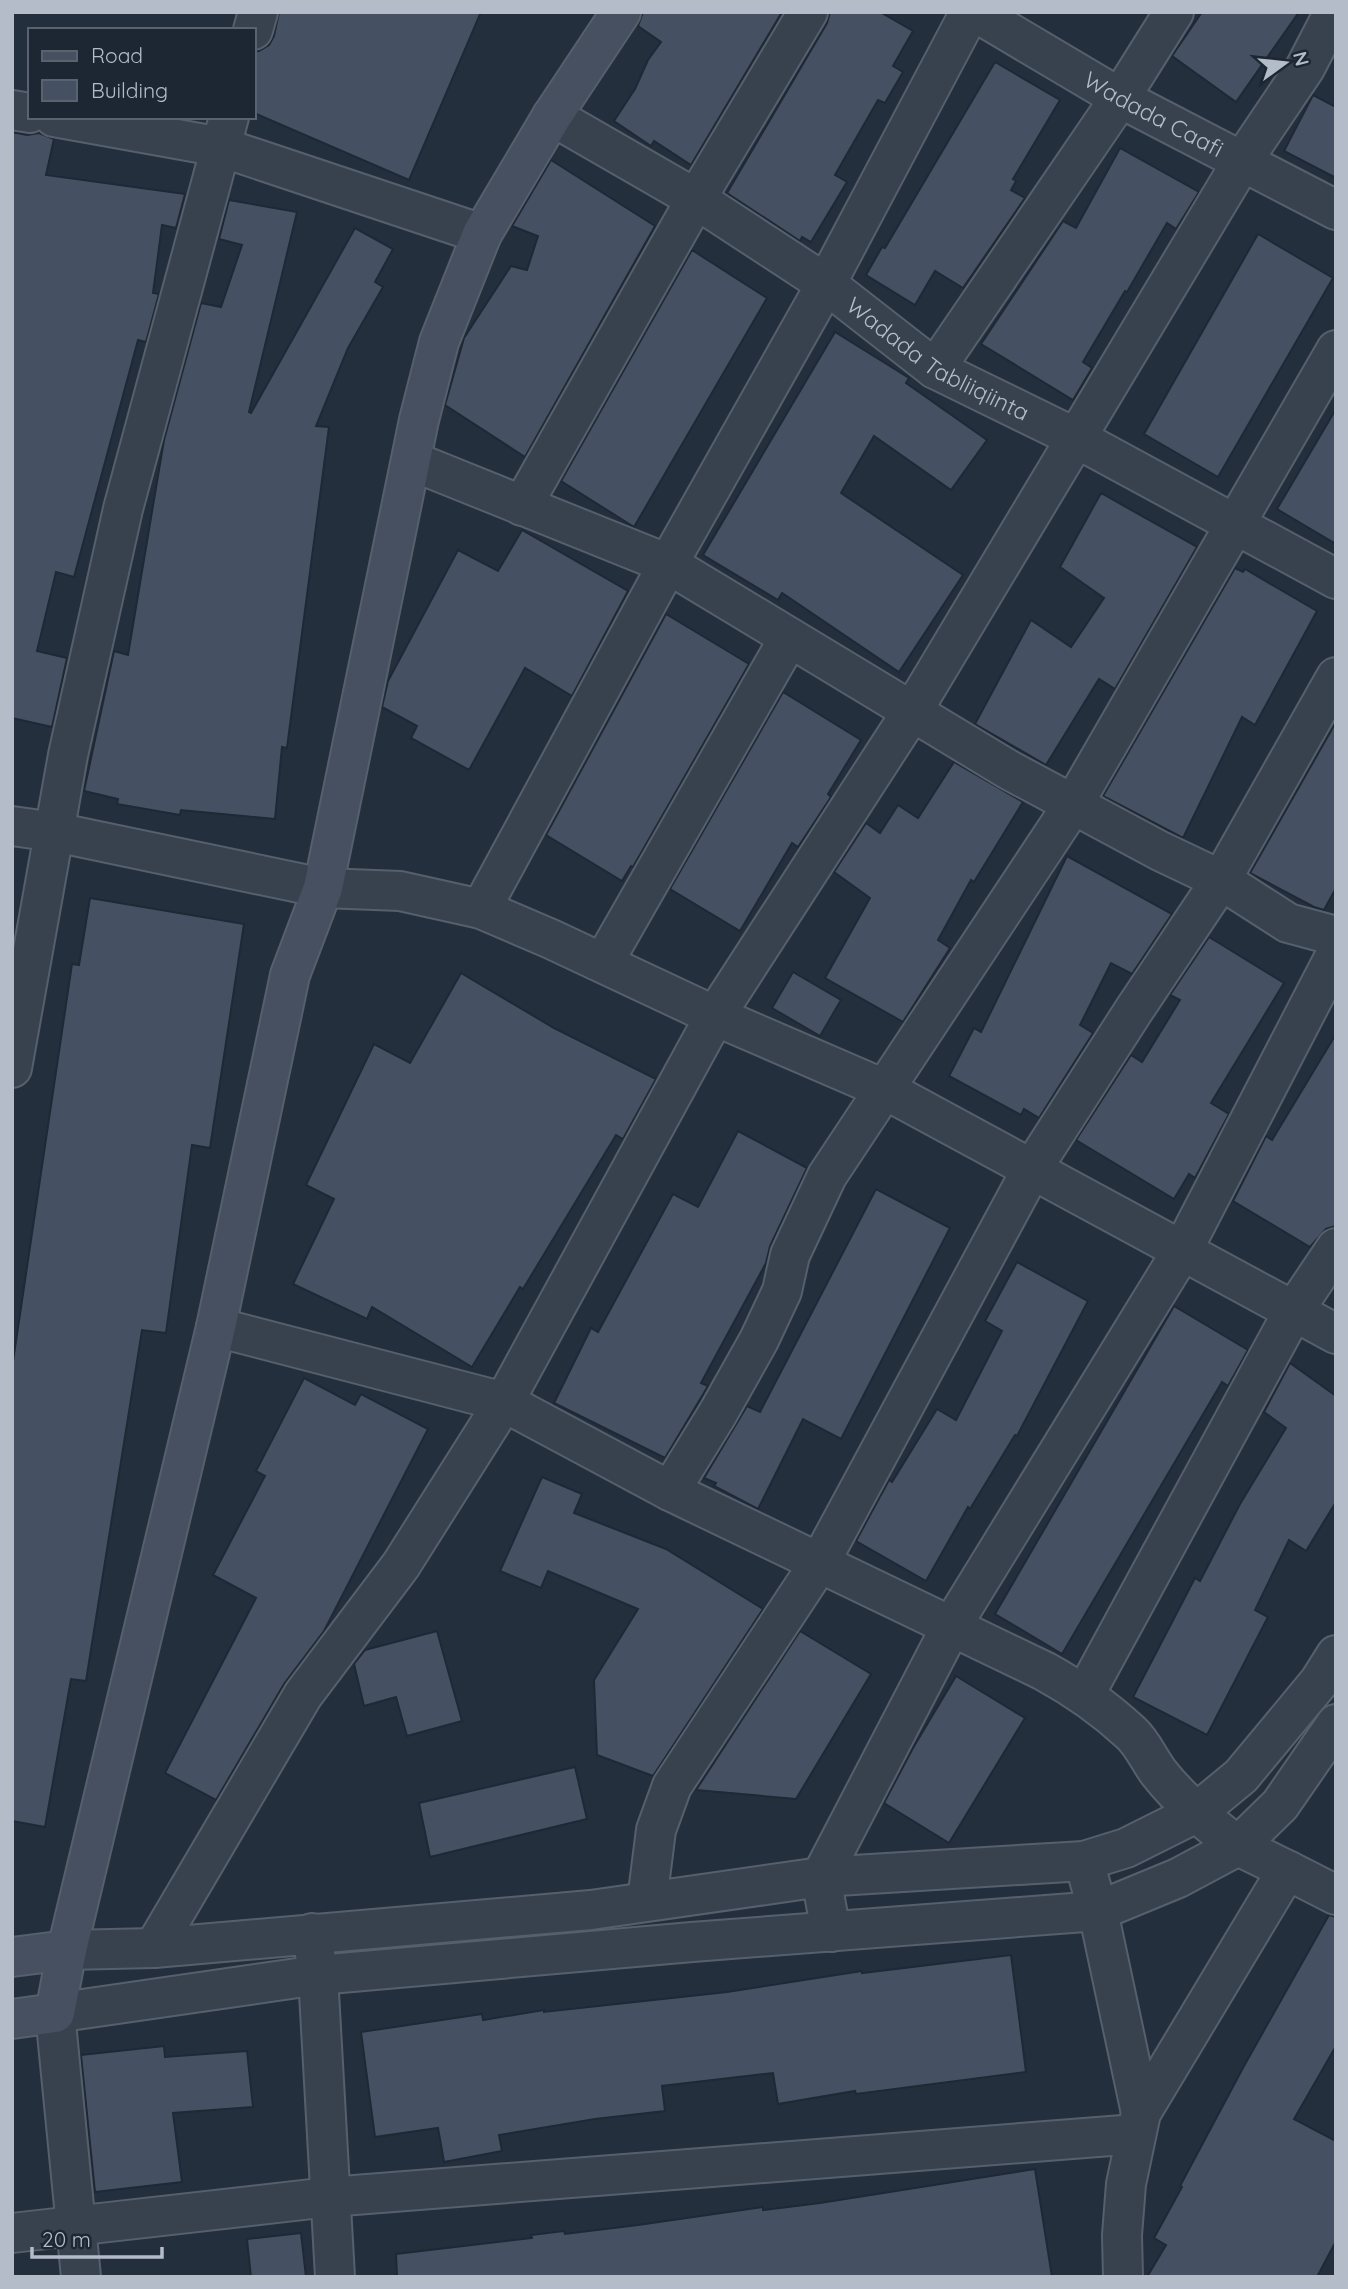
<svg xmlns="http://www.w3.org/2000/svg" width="1348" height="2289" font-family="Quicksand,sans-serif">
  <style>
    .building { fill: #455162; stroke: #1f2835; stroke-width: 2 }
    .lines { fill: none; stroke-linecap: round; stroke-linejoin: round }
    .minor-casing { stroke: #565f6c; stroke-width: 42 }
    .tertiary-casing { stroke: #565f6c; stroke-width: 42 }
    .secondary-casing { stroke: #565f6c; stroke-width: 42 }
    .minor { stroke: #38414e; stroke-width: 38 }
    .tertiary { stroke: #38414e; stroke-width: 38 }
    .secondary { stroke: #465061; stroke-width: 38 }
    .labels { text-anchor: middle; stroke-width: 6; stroke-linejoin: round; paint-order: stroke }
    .street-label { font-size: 23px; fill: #b4bcc9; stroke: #1d2633 }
  </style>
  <rect width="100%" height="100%" fill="#242f3e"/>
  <g class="building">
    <path d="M279,12h202l-72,168 -155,-67v-62h5l10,-6 5,-9z"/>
    <path d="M643,12h139l-91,153 -37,-24 -3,5 -37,-25 21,-32 13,-29 13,-18 -23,-16z"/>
    <path d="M830,12h50l33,19 -20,35 10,6 -18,31 -7,-3 -43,75 12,7 -36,60 -9,-5 -2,4 -73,-48 100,-170z"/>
    <path d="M1202,12h97l-63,90 -64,-46z"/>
    <path d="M995,62l65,38 -47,79 3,2 -5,9 14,8 -62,90 -28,-17 -20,34 -49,-30 16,-28 3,1z"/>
    <path d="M1313,95l23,12v71l-52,-27z"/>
    <path d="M12,132l15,3 12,-2 15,6 -8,36 139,19 -9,34 -14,-3 -9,68 6,1 -13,48 -8,-2 -64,237 -18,-5 -19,79 30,7 -15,69 -40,-9z"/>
    <path d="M1120,148l79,44 -23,37 -9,-6 -40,69 -2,-1 -42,71 9,6 -19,32 -92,-56 82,-123 13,7z"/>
    <path d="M551,160l104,66 -130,231 -80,-52 19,-67 47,-72 16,4 11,-34 -26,-10z"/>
    <path d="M229,200l68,12 -48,200 2,1 104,-185 38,21 -18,33 8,5 -35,61 -32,78 13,1 -42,321 -5,-1 -7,72 -94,-9 -1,5 -63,-11 1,-5 -34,-8 30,-140 14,4 36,-215 37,-137 20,4 21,-62 -23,-6z"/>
    <path d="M1258,234l75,44 -115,199 -74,-43z"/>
    <path d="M692,250l75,48 -133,229 -73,-46z"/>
    <path d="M835,332l74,46 -3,5 81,57 -36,50 -77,-54 -33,57 122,82 -64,97 -117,-79 -4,7 -75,-45z"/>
    <path d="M1336,409v135l-59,-35z"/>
    <path d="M1101,493l96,54 -82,142 -16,-10 -53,86 -71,-41 56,-104 40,27 33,-49 -44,-31z"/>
    <path d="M522,530l106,61 -56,105 -47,-28 -56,102 -58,-32 6,-12 -35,-19 6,-26 70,-131 40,21z"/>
    <path d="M1235,568l8,4 2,-3 72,42 -62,114 -13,-8 -59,121 -80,-42z"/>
    <path d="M666,614l83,50 -116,203 -2,-1 -9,15 -76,-46z"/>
    <path d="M783,692l78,48 -33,54 3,3 -33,50 -6,-4 -52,88 -70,-42z"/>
    <path d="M1336,722v166l-12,22 -10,-3 -64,-34z"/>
    <path d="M954,762l69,40 -49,80 -3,-2 -33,60 12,8 -47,74 -78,-44 45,-80 -36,-26 32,-49 14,10 18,-28 20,13z"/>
    <path d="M1067,856l105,58 -40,60 -21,-11 -31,62 13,8 -54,85 -15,-9 -3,6 -72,-39 25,-48 7,4z"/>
    <path d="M90,898l154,26 -34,224 -18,-3 -26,188 -24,-3 -56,351 -15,-2 -26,148 -33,-6v-453l60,-404 7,1z"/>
    <path d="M1209,937l75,46 -73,120 18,11 -34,64 -6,-4 -15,25 -98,-59 55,-85 11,7 38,-62 -10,-5z"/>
    <path d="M793,972l48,28 -21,36 -48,-28z"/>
    <path d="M461,973l93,55 102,51 -33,60 -7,-4 -93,154 -3,-2 -48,80 -100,-60 -5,12 -74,-35 41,-85 -28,-14 68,-141 36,19z"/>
    <path d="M1336,1034v192l-10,3 -16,18 -77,-46 33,-65 6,4z"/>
    <path d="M738,1131l69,37 -37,78 -4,17 -65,120 7,3 -43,72 -111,-55 37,-75 7,4 75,-138 25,13z"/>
    <path d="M876,1189l74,39 -109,211 -38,-20 -45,90 -44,-23 2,-3 -12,-5 43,-72 13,6z"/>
    <path d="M1017,1262l71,39 -71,135 -2,-1 -45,74 -2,-2 -42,74 -70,-40 33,-61 3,2 45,-73 19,11 46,-89 -17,-10z"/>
    <path d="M1174,1306l74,44 -20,36 -6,-4 -160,272 -67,-40z"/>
    <path d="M1290,1363l46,33v106l-30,49 -17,-11 -34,70 13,7 -61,118 -74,-38 62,-119 5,3 40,-77 46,-76 -22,-16z"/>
    <path d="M304,1378l51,27 6,-11 67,35 -104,202 -40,53 -68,116 -51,-27 91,-175 -43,-23 52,-99 -9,-5z"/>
    <path d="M542,1477l40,17 -8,19 92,36 97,60 -110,167 -56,-21 -3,-75 44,-71 -90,-38 -7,17 -41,-17z"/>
    <path d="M437,1631l25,90 -55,15 -11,-39 -32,9 -10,-42 11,-14z"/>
    <path d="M800,1631l71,43 -75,125 -100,-9z"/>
    <path d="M956,1676l69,42 -76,125 -65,-40 29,-55z"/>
    <path d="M575,1767l12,52 -157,38 -11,-54z"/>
    <path d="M1329,1915l7,2v129l-42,73 42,22v100l-19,36h-170l19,-32 -12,-7 28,-51 -2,-1 64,-120z"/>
    <path d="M1011,1955l15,117 -170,22 -1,-3 -77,13 -5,-31 -111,13 3,25 -70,8 -96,16 3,16 -58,11 -6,-34 -63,9 -14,-105 121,-18 1,6 61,-10v2l183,-20 135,-21v2z"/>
    <path d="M164,2046l1,11 82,-6 6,56 -80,6 9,69 -87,10 -14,-137z"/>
    <path d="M1035,2169l17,108h-655l-1,-23 136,-16 -1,-3 33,-4 1,3 73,-9 125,-18v3l57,-7z"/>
    <path d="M301,2233l5,44h-55l-4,-38z"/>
  </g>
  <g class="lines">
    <g class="minor-casing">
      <g id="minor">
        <path id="s1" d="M975,12l145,86 216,112"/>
        <path d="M253,30l5,-18"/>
        <path d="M12,110l18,3"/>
        <path id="s2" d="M552,116l144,83 130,85 109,85 141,69 260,141"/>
        <path d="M54,117l167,30 261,87"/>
        <path d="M935,369l185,-271 54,-86"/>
        <path d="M412,461l256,103 341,206 151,81 61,29 67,43 48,13"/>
        <path d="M522,506l174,-307 112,-187"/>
        <path d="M481,909l187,-345 158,-280 144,-272"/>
        <path d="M603,963l186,-325"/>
        <path d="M12,1068l56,-313 55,-246 106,-392"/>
        <path d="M216,1327l288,75 166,89 374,180c33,18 59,36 87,62 12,11 18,27 28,40 23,29 50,51 79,73"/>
        <path d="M670,1491l48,-78 41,-73 23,-49 8,-36 37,-79 247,-373 262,-453"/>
        <path d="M1085,1694l208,-382 43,-64"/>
        <path d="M1084,1861l14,50 43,202"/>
        <path d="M1287,1870l49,25"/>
        <path d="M647,1901l9,-71 16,-44 148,-224 212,-393 102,-159 87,-130 115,-203"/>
        <path d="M831,1932l-10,-55 130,-250 231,-376 154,-297"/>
        <path d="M312,1933l6,42 17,302"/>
        <path d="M154,1948l149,-253 98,-130 103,-163 211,-386 198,-306 330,-550 62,-92 29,-56"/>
        <path d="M55,2013l26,264"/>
        <path d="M12,2233l317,-36 807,-63"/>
      </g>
    </g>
    <g class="tertiary-casing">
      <g id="tertiary">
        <path d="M12,826l43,6 268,56 77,3 81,18 70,30 164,77 169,73 452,245"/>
        <path d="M67,1950l87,-2 437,-38 230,-33 263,-16 42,-13 70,-35 45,-37 78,-94 17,-27"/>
        <path d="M55,2013l263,-38 374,-33 406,-31 80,-33 60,-32 42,-41 56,-81"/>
        <path d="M1123,2277l-1,-42 4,-51 15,-71 146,-243 -49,-24"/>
      </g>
    </g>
    <g class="secondary-casing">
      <g id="secondary">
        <path d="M12,1957l55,-7"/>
        <path d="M12,2019l43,-6 12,-63 149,-623 74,-352 33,-87 96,-468 20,-78 43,-108 70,-118 69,-104"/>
      </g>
    </g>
    <use href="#minor" class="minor"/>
    <use href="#tertiary" class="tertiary"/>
    <use href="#secondary" class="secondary"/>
  </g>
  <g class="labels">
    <g class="street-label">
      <text dy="8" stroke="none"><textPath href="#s1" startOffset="206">Wadada Caafi</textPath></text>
      <text dy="8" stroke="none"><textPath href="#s2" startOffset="457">Wadada Tabliiqiinta</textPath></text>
    </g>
  </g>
  <rect width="1348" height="2289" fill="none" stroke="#b4bcc9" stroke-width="28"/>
  <rect x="28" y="28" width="228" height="91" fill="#1d2633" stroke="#59626f" stroke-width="2"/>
  <rect x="42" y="51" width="35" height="10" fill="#465061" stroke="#59626f" stroke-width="2"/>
  <text x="91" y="63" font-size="21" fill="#b4bcc9">Road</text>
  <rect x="42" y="80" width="35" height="21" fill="#455162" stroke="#59626f" stroke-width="2"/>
  <text x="91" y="98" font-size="21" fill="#b4bcc9">Building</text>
  <g transform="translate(1285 63) rotate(75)" stroke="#1d2633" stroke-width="5" paint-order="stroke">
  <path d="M0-5L12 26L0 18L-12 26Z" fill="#b4bcc9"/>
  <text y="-10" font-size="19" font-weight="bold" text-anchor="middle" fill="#b4bcc9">N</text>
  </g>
  <path d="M32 2247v10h130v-10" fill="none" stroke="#b4bcc9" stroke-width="3.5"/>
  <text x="42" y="2247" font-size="21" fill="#b4bcc9" stroke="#1d2633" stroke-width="5" paint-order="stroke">20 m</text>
</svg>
